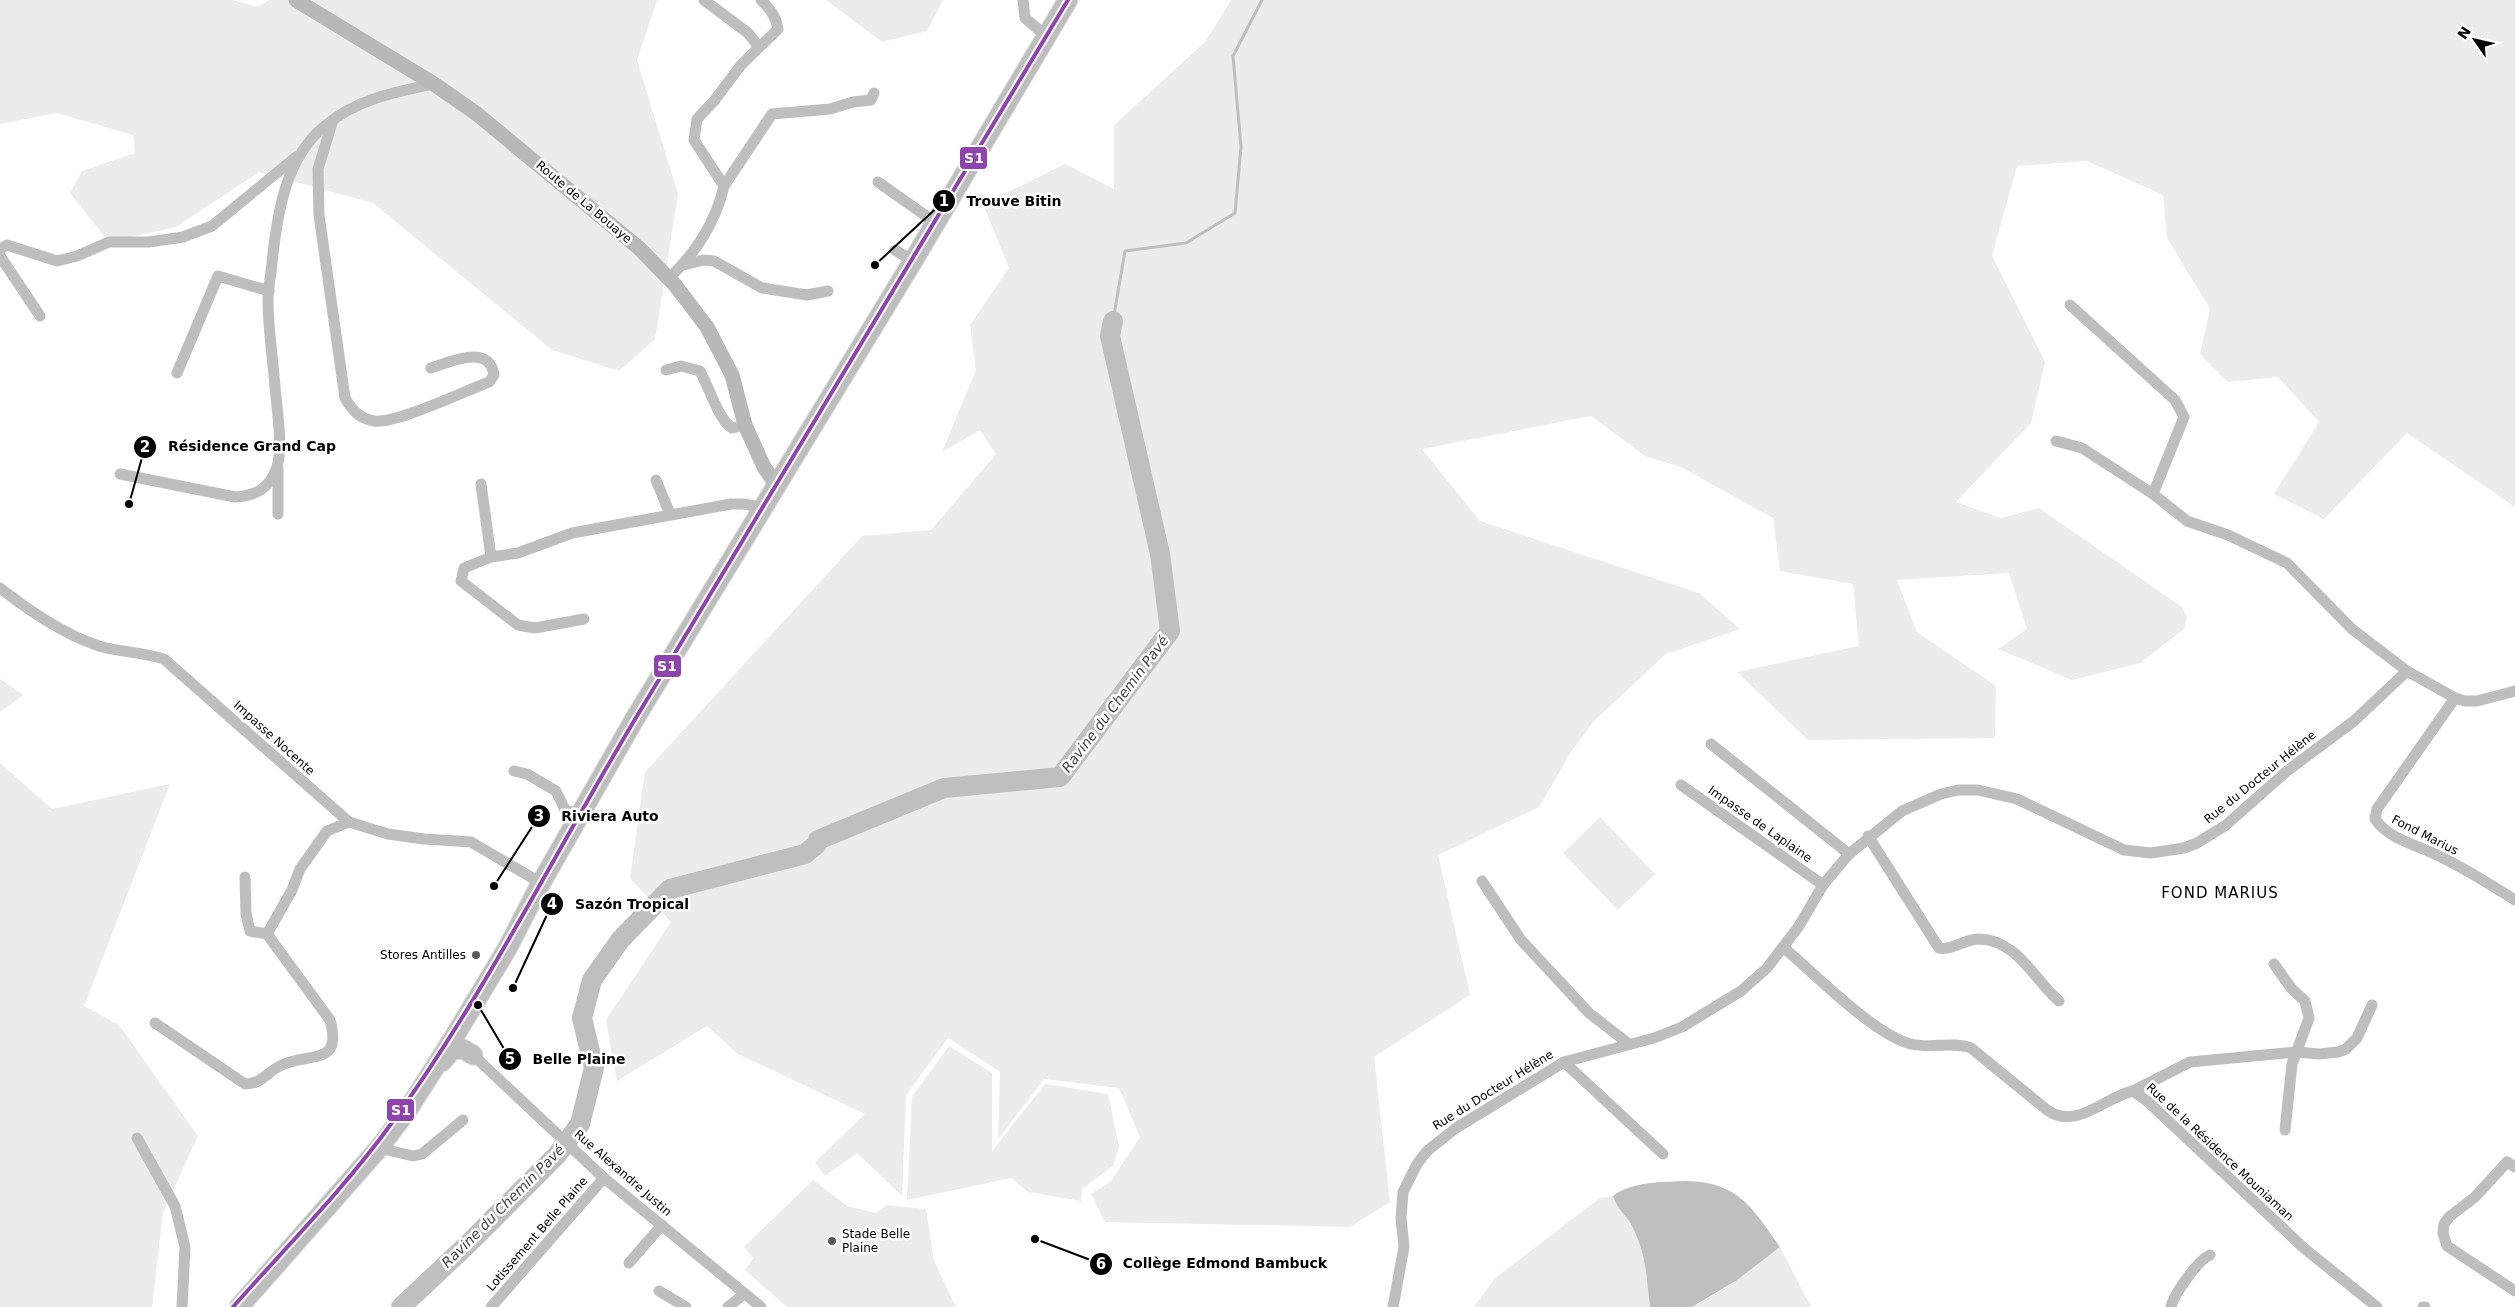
<svg xmlns="http://www.w3.org/2000/svg" width="2515" height="1307" font-family="'DejaVu Sans',sans-serif">
  <style>
    .green { fill: #ececec }
    .water { fill: #bfbfbf }
    .lines { fill: none; stroke-linecap: round; stroke-linejoin: round }
    .stream { stroke: #bfbfbf; stroke-width: 3 }
    .river { stroke: #bfbfbf; stroke-width: 20 }
    .trunk-casing { stroke: #dbdbdb; stroke-width: 21 }
    .minor { stroke: #bebebe; stroke-width: 11 }
    .secondary { stroke: #b8b8b8; stroke-width: 15 }
    .trunk { stroke: #bebebe; stroke-width: 19 }
    .bus-1-casing { stroke: #fff; stroke-width: 8 }
    .bus-1 { stroke: #8e44ad; stroke-width: 4 }
    .poi-dot { fill: #595959; stroke: #fff; stroke-width: 2 }
    .labels { text-anchor: middle; stroke-width: 5; stroke-linejoin: round; paint-order: stroke }
    .street-label { font-size: 12px; fill: #000; stroke: #fff }
    .poi-label { font-size: 12px; fill: #000; stroke: #fff; text-anchor: end }
    .water-label { font-size: 14px; font-style: italic; fill: #444; stroke: #fff }
    .quarter-label { font-size: 15px; letter-spacing: 1px; fill: #000; stroke: #fff }
    .leader { fill: none; stroke: #000; stroke-width: 2 }
    .callout-dot { fill: #000; stroke: #fff; stroke-width: 2 }
    .mark-label { font-size: 15px; text-anchor: middle; font-weight: bold; fill: #fff }
    .callout-label { font-size: 14px; text-anchor: middle; font-weight: bold; fill: #000; stroke: #fff; stroke-width: 5; stroke-linejoin: round; paint-order: stroke }
    .line-badge { stroke: #fff; stroke-width: 2 }
    .badge-label { font-size: 14px; text-anchor: middle; font-weight: bold; fill: #fff }
  </style>
  <rect width="100%" height="100%" fill="#fff"/>
  <g class="green">
    <path d="M0,0h232l26,7 11,-7h388l-20,60 41,134 -23,145 -36,32 -67,-21 -179,-147 -114,-31 -83,55 -67,15 -39,-49 12,-22 53,-18 -2,-18 -76,-22 -57,11z"/>
    <path d="M826,0h117l-16,31 -45,11z"/>
    <path d="M1231,0h1284v507l-108,-74 -83,86 -50,-25 45,-72 -41,-45 -50,5 -28,-28 10,-45 -43,-71 -4,-43 -76,-34 -70,5 -25,90 53,106 -14,61 -75,79 45,16 38,-10 143,99 5,10 -3,12 -44,34 -68,17 -74,-31 29,-20 -18,-56 -112,7 20,52 79,54 -1,52 -187,2 -71,-68 122,-26 -6,-62 -73,-13 -7,-53 -92,-51 -36,-11 -54,-40 -169,33 58,72 219,72 41,36 -74,25 -73,68 -22,30 -32,55 -101,48 32,140 -96,62 16,145 -40,25 -245,-5 -14,-28 19,-12 30,-45 -21,-49 -75,-9 -46,60 2,-67 -52,-34 -42,57 -4,101 -45,-43 -32,23 -10,-14 50,-48 -127,-60 -31,-28 -90,55 -11,-61 65,-98 -41,-44 15,-106 217,-236 69,-6 65,-76 -16,-24 -38,22 34,-82 -6,-45 39,-57 -26,-64 82,-40 49,25v-64l91,-83z"/>
    <path d="M0,679l24,16 -24,17z"/>
    <path d="M0,763l52,46 118,-25 -86,222 35,19 79,111 -35,76 -11,95h-152z"/>
    <path d="M1600,817l55,57 -37,36 -55,-57z"/>
    <path d="M949,1046l43,27v78l53,-67 63,10 11,52 -6,20 -31,23 -1,12 -53,-9 -17,-14 -104,22 5,-103z"/>
    <path d="M813,1180l34,26 29,7 11,-8 39,4 8,52 22,46h-169l-42,-37 8,-12 -9,-11z"/>
    <path d="M1613,1196c3,12 15,21 20,32 14,29 13,49 17,79h-176l21,-29 105,-80z"/>
    <path d="M1780,1247l31,60h-119l27,-15z"/>
  </g>
  <path class="water" d="M1686,1181c52,1 66,26 94,66l-43,33 -45,27h-42c-4,-30 -3,-50 -17,-79 -5,-11 -17,-20 -20,-32 20,-15 50,-14 73,-15z"/>
  <g class="lines">
    <path class="stream" d="M1113,321l12,-70 61,-8 49,-30 6,-66 -8,-91 29,-56"/>
    <path class="river" d="M401,1307l67,-63 89,-89 23,-31 14,-56 -12,-50 10,-38 29,-41 49,-50 135,-35 12,-10 1,-4 126,-52 116,-11 110,-146 -10,-77 -50,-218 3,-15"/>
    <g class="trunk-casing">
      <g id="trunk">
        <path d="M442,1062l10,-12 11,-1 10,6"/>
        <path d="M239,1307l140,-159 28,-37 47,-74 53,-88 34,-66 93,-163 279,-459 155,-261"/>
      </g>
    </g>
    <g class="minor">
      <path d="M704,0l44,33 11,14"/>
      <path d="M1023,0l2,18 21,18"/>
      <path d="M333,120l-15,49 1,46 26,183c7,12 15,21 29,23 22,3 91,-30 115,-39l5,-7c-5,-32 -44,-13 -63,-7"/>
      <path d="M878,182l58,41"/>
      <path d="M724,186l48,-72 58,-5 23,-7 18,-2 3,-7"/>
      <path d="M0,249l7,-4 50,16 20,-5 32,-14h40l34,-5 29,-11 84,-69"/>
      <path d="M895,250l18,11"/>
      <path d="M0,256l40,60"/>
      <path d="M683,265l21,-5 10,1 48,27 45,7 21,-4"/>
      <path d="M669,278c26,-24 47,-56 55,-92l-30,-46 3,-21 17,-18 27,-36 37,-36c-2,-13 -8,-20 -17,-29"/>
      <path d="M2070,305l105,95 9,17 -31,77"/>
      <path d="M666,370l15,-4 19,5c9,16 18,48 32,57l13,-3"/>
      <path d="M177,373l41,-97 51,15"/>
      <path d="M2056,441l26,7 71,46 34,27 41,14 59,28 65,66 55,42 48,27 10,3h12l38,-10"/>
      <path d="M278,468v46"/>
      <path d="M120,474l115,23c21,-1 35,-9 42,-30 6,-21 0,-58 -2,-80 -2,-28 -7,-58 -7,-87 0,-12 3,-25 4,-37 5,-48 13,-106 54,-138 32,-26 69,-33 108,-41"/>
      <path d="M656,480l14,34"/>
      <path d="M481,484l10,73"/>
      <path d="M0,588c30,23 63,46 99,58 20,6 43,6 65,13l185,163 39,12 36,5 47,3 70,41"/>
      <path d="M584,619l-49,9 -17,-3 -57,-44 3,-13 27,-11 27,-4 54,-20 159,-29h13l20,4"/>
      <path d="M2455,698l-78,111 -2,10c14,21 44,26 66,38 25,12 50,28 74,43"/>
      <path d="M1711,744l138,110"/>
      <path d="M514,771l13,3 29,17 9,19 15,5"/>
      <path d="M1681,785l142,100"/>
      <path d="M1868,836l71,112c11,3 26,-9 40,-9 39,1 55,41 80,62"/>
      <path d="M245,877l1,37 4,17 17,3 25,-44 8,-21 27,-38 22,-9"/>
      <path d="M1482,881l39,59 68,73 40,31"/>
      <path d="M1783,947c31,26 91,88 128,97 20,5 41,-3 60,4l76,62c29,21 58,-13 86,-19l14,10 158,148 72,58"/>
      <path d="M2274,964l17,24 14,13 4,17 -17,46 -7,66"/>
      <path d="M155,1023l90,61c18,0 22,-13 37,-19 27,-13 61,2 48,-45l-63,-86"/>
      <path d="M473,1055l131,123 157,129"/>
      <path d="M1564,1062l99,92"/>
      <path d="M2133,1091l57,-29 107,-10 22,2 19,-2 8,-3 11,-11 15,-33"/>
      <path d="M137,1138l38,68 10,41 -3,60"/>
      <path d="M379,1148l34,8 9,-2 41,-34"/>
      <path d="M2515,1167l-8,-5 -32,35 -26,20 -5,7 -1,9 4,13 68,45"/>
      <path d="M629,1263l33,-38"/>
      <path d="M659,1291l27,16"/>
      <path d="M491,1307l113,-129"/>
      <path d="M728,1307l16,-13"/>
      <path d="M1393,1307l11,-60 -3,-29 2,-26 14,-28 10,-13 29,-23 108,-66 90,-24 28,-11 59,-36 26,-23 32,-42 24,-41 26,-31 53,-43 39,-17 17,-4h20l39,9 107,51 27,3 33,-5 13,-5 29,-18 61,-54 67,-50 53,-50"/>
      <path d="M2171,1307c3,-13 27,-47 39,-52"/>
      <path d="M2423,1307h2"/>
    </g>
    <path class="secondary" d="M296,0l138,84 43,30 162,134 36,37 32,42 25,48 13,50 19,42 13,19"/>
    <use href="#trunk" class="trunk"/>
    <g class="bus-1-casing">
      <path id="bus-1" d="M233,1307c53,-60 111,-118 158,-183 94,-129 164,-272 246,-408 143,-239 289,-476 431,-716"/>
    </g>
    <use href="#bus-1" class="bus-1"/>
  </g>
  <g class="poi-dot">
    <circle cx="476" cy="955" r="5"/>
    <circle cx="832" cy="1241" r="5"/>
  </g>
  <g class="labels">
    <g class="street-label">
      <text transform="translate(584 202) rotate(40)" y="4">Route de La Bouaye</text>
      <text transform="translate(274 738) rotate(42)" y="4">Impasse Nocente</text>
      <text transform="translate(2260 777) rotate(-39)" y="4">Rue du Docteur Hélène</text>
      <text transform="translate(1760 824) rotate(35)" y="4">Impasse de Laplaine</text>
      <text transform="translate(2425 835) rotate(27)" y="4">Fond Marius</text>
      <text transform="translate(1493 1090) rotate(-32)" y="4">Rue du Docteur Hélène</text>
      <text transform="translate(2220 1152) rotate(43)" y="4">Rue de la Résidence Mouniaman</text>
      <text transform="translate(623 1173) rotate(41)" y="4">Rue Alexandre Justin</text>
      <text transform="translate(537 1234) rotate(-49)" y="4">Lotissement Belle Plaine</text>
    </g>
    <g class="poi-label">
      <text x="466" y="959">Stores Antilles</text>
      <text x="842" y="1238" text-anchor="start">Stade Belle<tspan x="842" dy="14">Plaine</tspan></text>
    </g>
    <g class="water-label">
      <text transform="translate(1115 704) rotate(-53)" y="5">Ravine du Chemin Pavé</text>
      <text transform="translate(503 1206) rotate(-45)" y="5">Ravine du Chemin Pavé</text>
    </g>
    <g class="quarter-label">
      <text x="2220" y="898">FOND MARIUS</text>
    </g>
  </g>
  <path class="leader" d="M875 265L944 201M129 504L145 447M494 886L539 816M513 988L552 904M478 1005L510 1059M1035 1239L1101 1264"/>
  <g class="callout-dot">
    <circle cx="875" cy="265" r="5"/>
    <circle cx="129" cy="504" r="5"/>
    <circle cx="494" cy="886" r="5"/>
    <circle cx="513" cy="988" r="5"/>
    <circle cx="478" cy="1005" r="5"/>
    <circle cx="1035" cy="1239" r="5"/>
    <circle cx="944" cy="201" r="12"/>
    <circle cx="145" cy="447" r="12"/>
    <circle cx="539" cy="816" r="12"/>
    <circle cx="552" cy="904" r="12"/>
    <circle cx="510" cy="1059" r="12"/>
    <circle cx="1101" cy="1264" r="12"/>
  </g>
  <g class="mark-label">
    <text x="944" y="206">1</text>
    <text x="145" y="452">2</text>
    <text x="539" y="821">3</text>
    <text x="552" y="909">4</text>
    <text x="510" y="1064">5</text>
    <text x="1101" y="1269">6</text>
  </g>
  <g class="callout-label">
    <text x="1014" y="206">Trouve Bitin</text>
    <text x="252" y="451">Résidence Grand Cap</text>
    <text x="610" y="821">Riviera Auto</text>
    <text x="632" y="909">Sazón Tropical</text>
    <text x="579" y="1064">Belle Plaine</text>
    <text x="1225" y="1268">Collège Edmond Bambuck</text>
  </g>
  <g class="line-badge">
    <rect x="959" y="146" width="29" height="24" rx="5" fill="#8e44ad"/>
    <rect x="653" y="654" width="29" height="24" rx="5" fill="#8e44ad"/>
    <rect x="386" y="1098" width="29" height="24" rx="5" fill="#8e44ad"/>
  </g>
  <g class="badge-label">
    <text x="974" y="163">S1</text>
    <text x="667" y="671">S1</text>
    <text x="401" y="1115">S1</text>
  </g>
  <g transform="translate(2475 40) rotate(304)" stroke="#ffffff" stroke-width="4" paint-order="stroke">
  <path d="M0-4L9 19L0 12L-9 19Z" fill="#000000"/>
  <text y="-8" font-size="14" font-weight="bold" text-anchor="middle" fill="#000000">N</text>
  </g>
</svg>
